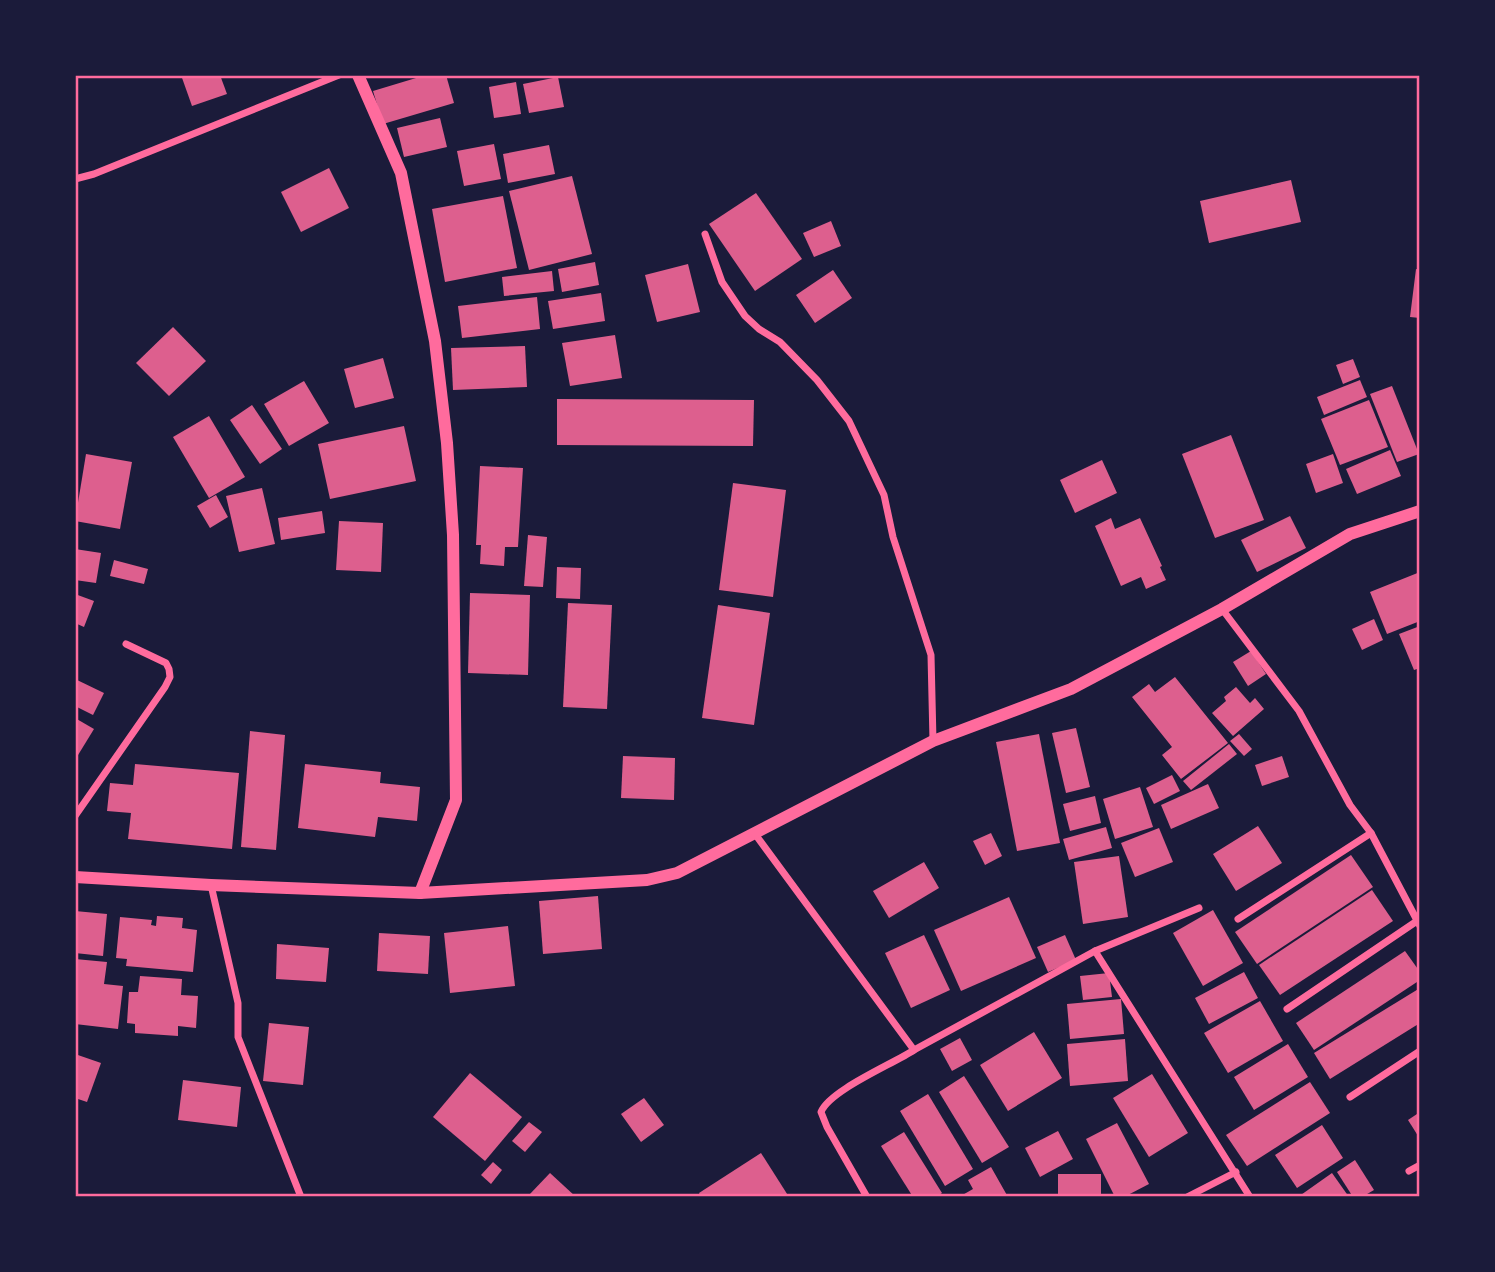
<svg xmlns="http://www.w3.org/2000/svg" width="1495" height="1272" font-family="Quicksand,sans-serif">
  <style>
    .building { fill: #dd5f8e }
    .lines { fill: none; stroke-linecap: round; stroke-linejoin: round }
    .minor { stroke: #ff6b9d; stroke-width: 7 }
    .tertiary { stroke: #ff6b9d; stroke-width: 12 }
    .neatline { fill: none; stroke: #ff6b9d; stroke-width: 2.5 }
  </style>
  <rect width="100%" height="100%" fill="#1b1b3a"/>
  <g class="building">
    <path d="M181,75h39l7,19 -35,12z"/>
    <path d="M426,75h20l8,28 -71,21 -10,-33z"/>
    <path d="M558,77l6,30 -35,6 -6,-29z"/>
    <path d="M516,82l5,32 -27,4 -5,-31z"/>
    <path d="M440,118l7,29 -43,10 -7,-29z"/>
    <path d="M494,144l7,35 -37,7 -7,-35z"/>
    <path d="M549,145l6,29 -47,9 -5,-29z"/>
    <path d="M329,168l20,40 -48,24 -20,-40z"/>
    <path d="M572,176l20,78 -63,16 -20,-79z"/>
    <path d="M1291,180l10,42 -92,21 -9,-42z"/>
    <path d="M756,193l46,66 -47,32 -46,-67z"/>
    <path d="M503,196l14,72 -72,14 -13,-73z"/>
    <path d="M831,221l10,25 -27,11 -11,-24z"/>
    <path d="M595,262l4,23 -37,7 -4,-23z"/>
    <path d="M688,264l12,48 -43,10 -12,-47z"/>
    <path d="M1416,269l4,1v48l-10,-1z"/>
    <path d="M833,270l19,28 -37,25 -19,-28z"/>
    <path d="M552,271l2,20 -50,5 -2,-19z"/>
    <path d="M601,293l4,28 -52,8 -5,-28z"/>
    <path d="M537,297l3,32 -78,9 -4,-32z"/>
    <path d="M173,327l33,34 -37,35 -33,-33z"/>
    <path d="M615,335l7,43 -52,8 -8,-43z"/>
    <path d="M525,346l2,41 -74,3 -2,-42z"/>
    <path d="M383,358l11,40 -39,10 -11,-39z"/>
    <path d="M1353,359l7,18 -17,7 -7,-19z"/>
    <path d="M1360,380l7,17 -43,18 -7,-18z"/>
    <path d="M304,381l25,42 -40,23 -25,-42z"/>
    <path d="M1392,386l27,68 -22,8 -27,-68z"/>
    <path d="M557,399l197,1 -1,46 -196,-1z"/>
    <path d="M1369,400l19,47 -48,18 -19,-46z"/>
    <path d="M252,405l30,44 -22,15 -30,-44z"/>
    <path d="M209,416l36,61 -36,21 -36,-61z"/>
    <path d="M404,426l12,55 -86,18 -12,-55z"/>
    <path d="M1231,435l33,85 -49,18 -33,-84z"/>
    <path d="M1390,450l11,26 -44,18 -11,-25z"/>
    <path d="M86,454l46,8 -12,67 -45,-8z"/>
    <path d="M1333,454l10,29 -27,10 -10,-29z"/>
    <path d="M1102,460l15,33 -42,20 -15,-33z"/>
    <path d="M480,466l43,2 -5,79h-13l-1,19 -24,-2 1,-19h-5z"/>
    <path d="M733,483l53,7 -13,107 -54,-7z"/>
    <path d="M262,488l13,56 -36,8 -13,-56z"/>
    <path d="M216,495l12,22 -18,11 -13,-22z"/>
    <path d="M322,511l3,22 -44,7 -3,-22z"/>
    <path d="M1290,516l16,32 -49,24 -16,-32z"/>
    <path d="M1111,518l4,11 25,-11 22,48 -2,1 6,13 -20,9 -5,-12 -20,9 -26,-60z"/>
    <path d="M339,521l44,2 -2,49 -45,-2z"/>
    <path d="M528,535l19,2 -4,50 -19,-1z"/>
    <path d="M75,549l26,4 -5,30 -21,-3z"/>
    <path d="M114,560l34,9 -4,15 -34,-8z"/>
    <path d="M557,567l24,1 -1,31 -24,-1z"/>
    <path d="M1420,572v49l-33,13 -17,-42z"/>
    <path d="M470,593l60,2 -2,80 -60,-2z"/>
    <path d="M75,594l19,7 -10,26 -9,-4z"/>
    <path d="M568,603l44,2 -5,104 -44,-2z"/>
    <path d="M718,605l52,8 -16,112 -52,-7z"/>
    <path d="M1374,619l9,21 -21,10 -10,-21z"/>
    <path d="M1420,626v42l-6,2 -15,-36z"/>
    <path d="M1251,651l15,23 -18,12 -15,-24z"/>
    <path d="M1175,677l53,66 -47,36 -19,-24 10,-8 -40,-50 17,-13 6,8z"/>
    <path d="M75,679l29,14 -11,22 -18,-9z"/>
    <path d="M1236,687l14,16 5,-5 9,11 -31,27 -21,-23 14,-12 -2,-4z"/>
    <path d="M75,718l19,11 -19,31z"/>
    <path d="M1076,728l14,59 -24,6 -14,-60z"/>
    <path d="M250,731l35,4 -9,115 -35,-3z"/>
    <path d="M1039,734l21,109 -43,8 -21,-109z"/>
    <path d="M1239,734l13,15 -8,7 -14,-15z"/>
    <path d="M1229,744l8,10 -46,36 -8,-9z"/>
    <path d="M623,756l52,2 -1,42 -53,-2z"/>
    <path d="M1282,756l7,21 -27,9 -7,-21z"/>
    <path d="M135,764l104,9 -7,76 -104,-10 3,-26 -24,-2 3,-28 23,2z"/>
    <path d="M305,764l76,8 -1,11 40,4 -3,34 -39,-4 -3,20 -77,-9z"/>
    <path d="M1172,775l8,16 -26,13 -8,-16z"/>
    <path d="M1208,784l11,24 -48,21 -10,-24z"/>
    <path d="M1140,787l13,40 -38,12 -12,-40z"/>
    <path d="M1095,796l6,27 -31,8 -7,-27z"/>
    <path d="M1258,826l24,37 -46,28 -23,-37z"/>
    <path d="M1106,827l6,21 -43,12 -6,-21z"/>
    <path d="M1159,828l14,34 -38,15 -14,-34z"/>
    <path d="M991,833l11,23 -17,9 -12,-24z"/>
    <path d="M1351,855l22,32 -116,77 -22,-32z"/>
    <path d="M1119,856l9,61 -45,7 -9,-62z"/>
    <path d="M924,862l15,26 -50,30 -16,-27z"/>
    <path d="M1372,890l21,31 -113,74 -21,-30z"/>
    <path d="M598,896l4,53 -59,5 -4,-53z"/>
    <path d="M1009,897l27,61 -75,33 -27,-61z"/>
    <path d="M1213,910l30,53 -40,23 -30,-53z"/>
    <path d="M75,911l32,3 -4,42 -28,-3z"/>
    <path d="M157,916l26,2 -1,10 15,2 -4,42 -67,-6 1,-7 -11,-1 4,-41 32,3 -1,5 5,1z"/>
    <path d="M508,926l7,60 -65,7 -6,-60z"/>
    <path d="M379,933l51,3 -2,38 -51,-3z"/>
    <path d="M924,935l26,55 -39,18 -26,-55z"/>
    <path d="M1065,935l11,25 -28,12 -11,-25z"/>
    <path d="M277,944l52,4 -3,34 -50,-3z"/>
    <path d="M1405,951l15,21v8l-106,70 -18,-27z"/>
    <path d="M75,959l32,3 -3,22 19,2 -5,43 -43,-5z"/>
    <path d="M1244,972l14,26 -49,26 -14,-26z"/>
    <path d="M1109,973l3,24 -29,3 -3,-24z"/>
    <path d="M140,976l42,3 -1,16 17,1 -2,32 -18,-2v10l-43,-3v-9l-8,-1 2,-31h9z"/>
    <path d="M1420,988v35l-90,56 -16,-26z"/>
    <path d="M1121,999l3,35 -54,5 -3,-35z"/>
    <path d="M1260,1001l23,40 -55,32 -24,-40z"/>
    <path d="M269,1023l40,4 -6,58 -40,-4z"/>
    <path d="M1034,1032l28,46 -54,33 -28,-46z"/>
    <path d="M960,1038l12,22 -20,11 -12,-22z"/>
    <path d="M1125,1039l3,42 -58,5 -3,-42z"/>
    <path d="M1288,1044l20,33 -54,33 -20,-33z"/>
    <path d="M75,1054l26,9 -14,39 -12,-4z"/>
    <path d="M470,1073l52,44 -37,44 -52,-44z"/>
    <path d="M1152,1074l36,59 -39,24 -36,-59z"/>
    <path d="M964,1076l45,71 -27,16 -43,-71z"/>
    <path d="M183,1080l58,7 -4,40 -59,-7z"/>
    <path d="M1310,1082l20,31 -83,53 -21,-31z"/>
    <path d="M928,1094l45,75 -28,17 -45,-75z"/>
    <path d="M644,1098l20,27 -23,17 -20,-28z"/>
    <path d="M1420,1112v27l-12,-19z"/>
    <path d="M529,1122l13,10 -17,20 -13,-11z"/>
    <path d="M1117,1123l32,61 -25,13h-9l-29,-58z"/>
    <path d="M1322,1125l21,33 -46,30 -22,-33z"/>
    <path d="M1058,1131l15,28 -33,18 -15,-29z"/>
    <path d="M904,1132l38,61 -6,4h-23l-32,-51z"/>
    <path d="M761,1153l28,44h-88l-2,-4z"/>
    <path d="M1355,1160l19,30 -12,7h-9l-16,-25z"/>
    <path d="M493,1162l9,8 -11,14 -10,-9z"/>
    <path d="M991,1167l17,30h-49l14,-8 -5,-9z"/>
    <path d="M550,1173l26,24h-46l-1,-2z"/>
    <path d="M1332,1173l17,24h-51z"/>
    <rect x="1058" y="1174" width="43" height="23"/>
  </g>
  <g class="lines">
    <g class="minor">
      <path d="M75,179l19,-5 245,-99"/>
      <path d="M705,234l17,48 23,34 14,13 21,13 37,38 32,41 35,74 9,42 38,118 2,86"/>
      <path d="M1222,609l77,102 51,94 21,28 49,93"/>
      <path d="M75,816l90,-129 5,-10 -1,-8 -3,-6 -40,-19"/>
      <path d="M755,834l159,216c-21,14 -84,40 -93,62l6,15 40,70"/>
      <path d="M211,885l27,118v34l63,160"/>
      <path d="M1238,919l133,-86"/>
      <path d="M1095,951l155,246"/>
      <path d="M1287,1009l130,-88"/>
      <path d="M914,1050l181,-99 104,-43"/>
      <path d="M1350,1097l70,-46"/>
      <path d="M1409,1171l11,-6"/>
      <path d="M1187,1197l49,-25"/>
    </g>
    <g class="tertiary">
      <path d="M358,75l43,98 34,168 12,102 6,92 3,265 -36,93"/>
      <path d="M75,877l136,8 209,8 227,-13 30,-7 256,-132 138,-52 151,-80 128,-75 70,-23"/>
    </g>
  </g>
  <rect width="1495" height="1272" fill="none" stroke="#1b1b3a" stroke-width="154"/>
  <rect x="77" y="77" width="1341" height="1118" class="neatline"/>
</svg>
